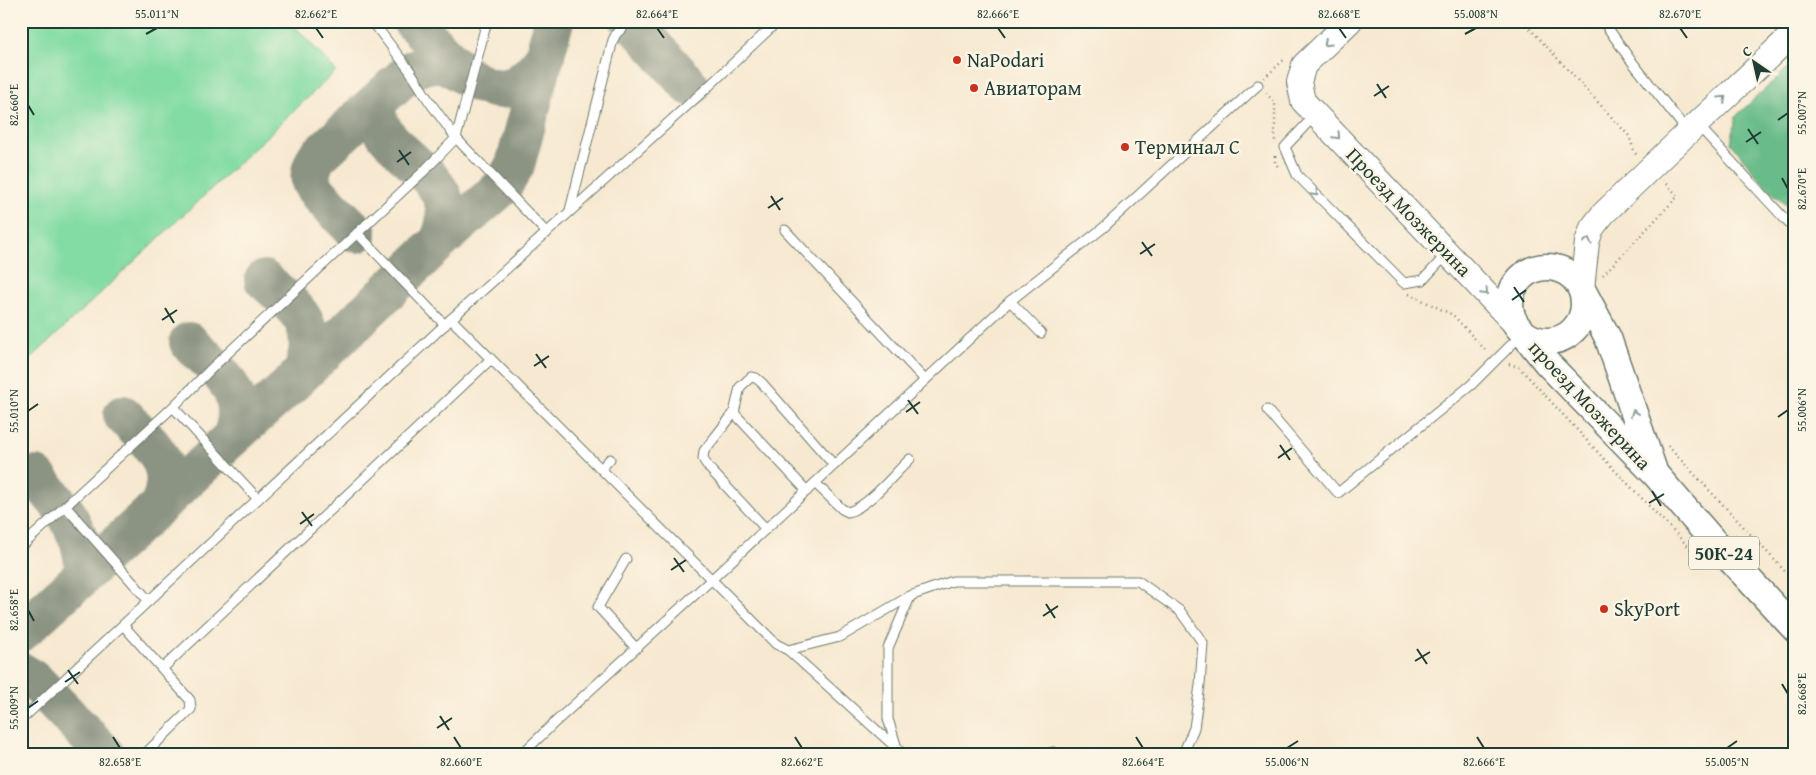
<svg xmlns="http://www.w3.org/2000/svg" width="1816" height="775" font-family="'Gentium Book Plus',serif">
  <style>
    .green { fill: #82dca3; stroke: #508c6c }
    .forest { fill: #69bc89; stroke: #447c5e }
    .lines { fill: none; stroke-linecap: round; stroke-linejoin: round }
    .taxiway { stroke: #8b9382; stroke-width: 40 }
    .lane-casing { stroke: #6b796b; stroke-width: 11 }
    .secondary-casing { stroke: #6b796b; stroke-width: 26 }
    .primary-casing { stroke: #6b796b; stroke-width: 29 }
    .path { stroke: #6b796b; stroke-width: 2.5; stroke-dasharray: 1 4; stroke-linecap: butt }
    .lane { stroke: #fff; stroke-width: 9 }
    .secondary { stroke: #fff; stroke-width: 24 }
    .primary { stroke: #fff; stroke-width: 26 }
    .oneway { stroke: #8f9e9a }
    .ticks { fill: none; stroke: #1f3d34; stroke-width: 2 }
    .poi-dot { fill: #c8321e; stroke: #fcf5e5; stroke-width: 2 }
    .labels { text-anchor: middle; stroke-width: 5; stroke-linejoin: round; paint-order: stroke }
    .shield { fill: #fcf5e5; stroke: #617469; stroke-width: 1 }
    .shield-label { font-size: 19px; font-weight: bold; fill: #1f3d34 }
    .poi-label { font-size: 20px; fill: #1f3d34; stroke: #fcf5e5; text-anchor: start }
    .street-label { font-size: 20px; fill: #1f3d34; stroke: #fcf5e5 }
    .neatline { fill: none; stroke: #1f3d34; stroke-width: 2 }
    .ticks-label { font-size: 12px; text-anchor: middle; fill: #1f3d34 }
  </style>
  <rect width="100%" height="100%" fill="#fcf5e5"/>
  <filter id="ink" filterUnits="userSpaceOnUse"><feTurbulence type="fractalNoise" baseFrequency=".02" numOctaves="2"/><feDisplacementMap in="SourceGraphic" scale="10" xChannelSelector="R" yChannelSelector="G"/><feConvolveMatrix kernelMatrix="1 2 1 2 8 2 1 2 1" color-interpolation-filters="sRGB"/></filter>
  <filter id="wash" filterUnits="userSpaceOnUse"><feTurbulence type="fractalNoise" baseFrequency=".0096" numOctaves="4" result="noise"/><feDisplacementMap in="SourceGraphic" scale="20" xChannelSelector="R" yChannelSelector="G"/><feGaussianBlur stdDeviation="1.12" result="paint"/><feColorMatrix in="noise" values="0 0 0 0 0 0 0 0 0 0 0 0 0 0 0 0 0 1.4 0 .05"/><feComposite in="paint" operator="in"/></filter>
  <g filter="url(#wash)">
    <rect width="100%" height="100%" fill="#f7e9d1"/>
    <path class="green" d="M21,21h269l46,50 -315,297z"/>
    <path class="forest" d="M1795,61v151l-29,-24 -35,-45 5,-27z"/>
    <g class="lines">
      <g class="taxiway">
        <path d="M412,21l53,54"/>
        <path d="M630,21l9,8 51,57"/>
        <path d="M376,103c-5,55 99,70 62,140"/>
        <path d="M357,233c-9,-10 -43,-41 -46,-51 -2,-9 2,-17 5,-24l94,-87c8,-4 17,-8 26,-8 10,-1 19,6 28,12 38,24 55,16 81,-18v-4"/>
        <path d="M264,280c34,30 56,44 39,92"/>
        <path d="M189,342c29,29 61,50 43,95"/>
        <path d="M123,415c27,29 56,49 36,91"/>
        <path d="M36,476l31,38 13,28 5,24 -2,6 -5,9"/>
        <path d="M21,632l138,-126 73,-69 55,-49 151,-145 64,-56 13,-22 39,-144"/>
        <path d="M21,672l15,10 69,72"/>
      </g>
    </g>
  </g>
  <g filter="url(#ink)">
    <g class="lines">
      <g class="lane-casing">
        <g id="lane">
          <path d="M372,21l38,50 19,30 27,37 91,95"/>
          <path d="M1603,21l26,37 59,74"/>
          <path d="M1780,21l12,13"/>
          <path d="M1316,114l-31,33 12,28 107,108 19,-3 23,-25"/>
          <path d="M1697,124l98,106"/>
          <path d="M570,210l43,-170 3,-6 13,-13"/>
          <path d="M785,230l140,150"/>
          <path d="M357,233l88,92"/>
          <path d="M1010,301l31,32"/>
          <path d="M451,319l325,325 12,6 115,104"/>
          <path d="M173,407l85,92"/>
          <path d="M1267,410l71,83 133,-108 50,-50"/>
          <path d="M734,413l-30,38 -1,8 6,9 57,61"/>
          <path d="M601,469l9,-10"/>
          <path d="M815,483l27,26 6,3c20,-5 46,-38 62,-53"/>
          <path d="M807,491l-73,-78 6,-26 11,-10 5,1 6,5 72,82"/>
          <path d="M66,507l83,94"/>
          <path d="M21,547l152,-140 41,-41 209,-194 33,-34 31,-117"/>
          <path d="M626,559l-28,48 38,41"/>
          <path d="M123,625l67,75 1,9 -46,45"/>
          <path d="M788,650l52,-13 70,-41 43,-15h185l42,30 23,32 -3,42 -6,43 -11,26"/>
          <path d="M163,668l328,-309"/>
          <path d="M21,720l430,-401 258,-233 69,-65"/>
          <path d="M897,748l-9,-29v-71l22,-51"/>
          <path d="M522,754l30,-29 159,-145 299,-279 93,-73 155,-143"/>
          <path d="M1046,754l7,-2 3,2"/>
        </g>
      </g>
      <g class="secondary-casing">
        <g id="secondary">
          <path d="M1350,21l-46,44 -5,17 4,19 212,223"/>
          <path d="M1582,289l5,-47 5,-14 11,-14 61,-59 131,-123"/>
        </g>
      </g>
      <g class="primary-casing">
        <g id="primary">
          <circle cx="1547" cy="304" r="37"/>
          <path d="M1583,291l25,47 45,130"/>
          <path d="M1523,333l24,30 109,112 59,68 80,86"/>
        </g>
      </g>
      <g class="path">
        <path d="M1523,21l106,115 6,17 3,3"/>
        <path d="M1264,78l22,-20"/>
        <path d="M1266,93l9,10v38"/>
        <path d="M1275,156v7l5,6"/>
        <path d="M1603,275l75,-79 -15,-15"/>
        <path d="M1409,294l44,21 34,37"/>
        <path d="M1509,364l10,3 86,93 100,104"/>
        <path d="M1668,446l127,136"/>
      </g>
      <use href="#lane" class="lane"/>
      <use href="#secondary" class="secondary"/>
      <use href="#primary" class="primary"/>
    </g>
    <defs><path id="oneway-chevron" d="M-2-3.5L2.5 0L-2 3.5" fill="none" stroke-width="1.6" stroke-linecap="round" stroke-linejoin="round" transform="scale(1.25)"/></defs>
    <g class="oneway">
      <use href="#oneway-chevron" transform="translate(1327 43) rotate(137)"/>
      <use href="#oneway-chevron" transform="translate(1723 99) rotate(-43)"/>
      <use href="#oneway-chevron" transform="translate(1337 136) rotate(47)"/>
      <use href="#oneway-chevron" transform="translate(1315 193) rotate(46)"/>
      <use href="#oneway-chevron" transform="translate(1588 241) rotate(-76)"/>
      <use href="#oneway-chevron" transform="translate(1485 292) rotate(47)"/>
      <use href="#oneway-chevron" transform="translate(1634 413) rotate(-110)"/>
    </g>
  </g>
  <path class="ticks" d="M316,28l7,10M657,28l7,10M998,28l7,10M1339,28l7,10M1680,28l7,10M146,34l11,-6M1465,34l11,-6M1377,84l9,14M1374,96l15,-10M28,105l6,10M1778,120l10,-7M1748,129l10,15M1746,142l15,-10M399,150l10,15M397,162l14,-10M1782,178l6,11M771,196l9,14M768,208l15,-10M1142,242l10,14M1140,254l15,-10M1514,287l10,15M1512,300l14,-10M165,308l9,15M162,320l15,-10M536,354l10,14M534,366l15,-10M908,400l10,14M28,411l10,-7M906,412l14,-10M1778,417l10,-7M1280,445l10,15M1278,458l14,-10M1652,491l9,15M1649,503l15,-9M302,512l10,14M300,524l14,-10M674,558l10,14M671,570l15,-10M1046,604l9,14M28,610l6,11M1043,616l15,-10M1417,649l10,15M1415,661l15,-9M68,670l10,14M65,682l15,-10M1782,684l6,10M28,708l10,-7M440,716l9,14M437,728l15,-10M113,737l7,11M454,737l7,11M795,737l7,11M1136,737l7,11M1477,737l7,11M1287,748l11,-7M1727,748l10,-7"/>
  <g class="poi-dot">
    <circle cx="957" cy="60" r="5"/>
    <circle cx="974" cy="88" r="5"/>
    <circle cx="1125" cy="147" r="5"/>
    <circle cx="1604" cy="609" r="5"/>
  </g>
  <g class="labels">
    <rect class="shield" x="1689" y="536.5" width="70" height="33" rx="4"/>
    <g class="shield-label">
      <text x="1724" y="560">50К-24</text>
    </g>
    <g class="poi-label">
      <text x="967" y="67">NaPodari</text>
      <text x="984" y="95">Авиаторам</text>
      <text x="1135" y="154">Терминал С</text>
      <text x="1614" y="616">SkyPort</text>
    </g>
    <g class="street-label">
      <text transform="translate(1409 212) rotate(46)" y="7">Проезд Мозжерина</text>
      <text transform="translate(1590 405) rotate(47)" y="7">проезд Мозжерина</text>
    </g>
  </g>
  <rect width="1816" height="775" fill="none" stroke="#fcf5e5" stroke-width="55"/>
  <g transform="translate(1754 62) rotate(326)" stroke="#fcf5e5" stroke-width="4" paint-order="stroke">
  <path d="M0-4L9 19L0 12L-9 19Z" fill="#1f3d34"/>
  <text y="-8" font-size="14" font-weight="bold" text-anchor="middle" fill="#1f3d34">С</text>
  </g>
  <rect x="28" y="28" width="1760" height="720" class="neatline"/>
  <g class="ticks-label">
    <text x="157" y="18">55.011°N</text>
    <text x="316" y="18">82.662°E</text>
    <text x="657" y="18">82.664°E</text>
    <text x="998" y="18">82.666°E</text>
    <text x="1339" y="18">82.668°E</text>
    <text x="1476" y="18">55.008°N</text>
    <text x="1680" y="18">82.670°E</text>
    <text transform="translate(14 105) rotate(-90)" y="4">82.660°E</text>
    <text transform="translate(1802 113) rotate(-90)" y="4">55.007°N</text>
    <text transform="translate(1802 189) rotate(-90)" y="4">82.670°E</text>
    <text transform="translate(1802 410) rotate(-90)" y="4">55.006°N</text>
    <text transform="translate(14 411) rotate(-90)" y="4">55.010°N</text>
    <text transform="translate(14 610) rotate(-90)" y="4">82.658°E</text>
    <text transform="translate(1802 694) rotate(-90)" y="4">82.668°E</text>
    <text transform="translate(14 708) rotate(-90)" y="4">55.009°N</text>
    <text x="120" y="766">82.658°E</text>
    <text x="461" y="766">82.660°E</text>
    <text x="802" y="766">82.662°E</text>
    <text x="1143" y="766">82.664°E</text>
    <text x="1287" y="766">55.006°N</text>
    <text x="1484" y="766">82.666°E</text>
    <text x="1727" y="766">55.005°N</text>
  </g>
</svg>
